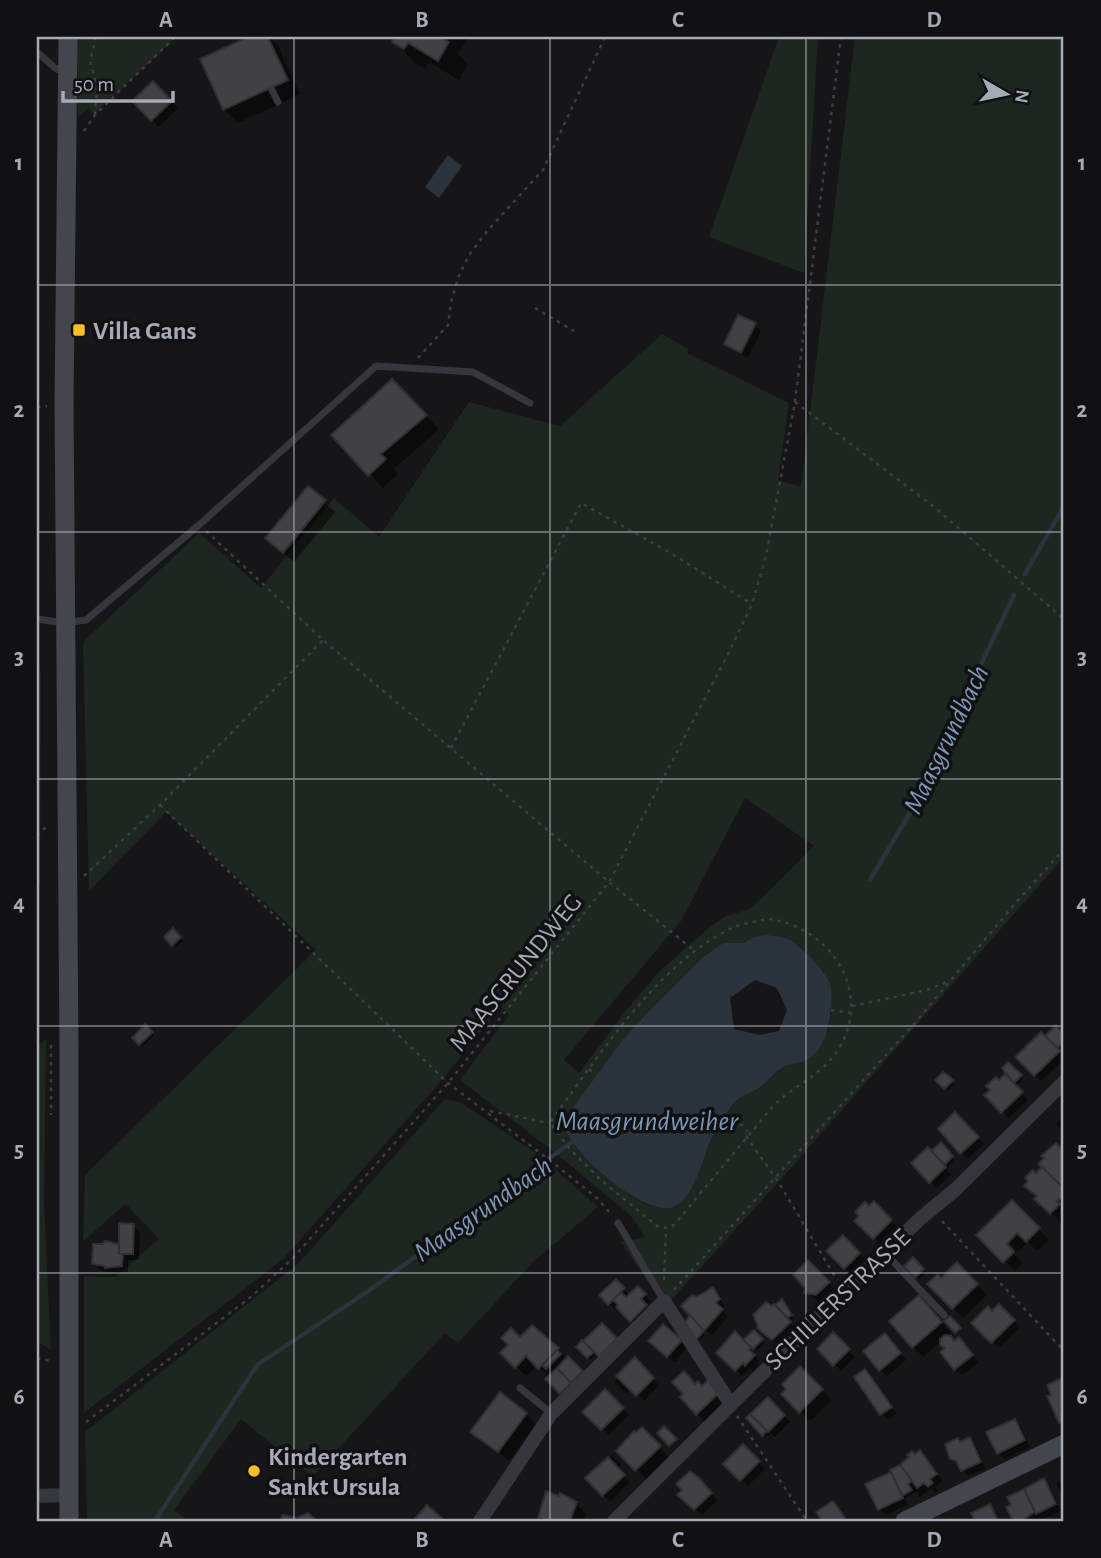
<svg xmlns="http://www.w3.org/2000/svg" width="1101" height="1558" font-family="'Alegreya Sans',sans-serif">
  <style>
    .green { fill: #1d261f; fill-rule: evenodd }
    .water { fill: #2b343c; fill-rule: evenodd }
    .shadow { fill: #0007 }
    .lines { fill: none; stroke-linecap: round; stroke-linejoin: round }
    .stream { stroke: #2b343c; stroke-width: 4.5 }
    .building { fill: #404045; stroke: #302f34; stroke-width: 2 }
    .path { stroke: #3c3e44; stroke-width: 2.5; stroke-dasharray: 3.5 5; stroke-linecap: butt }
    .lane { stroke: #36373d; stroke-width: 7 }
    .street { stroke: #36373d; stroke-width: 14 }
    .secondary { stroke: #44464d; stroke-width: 19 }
    .grid { fill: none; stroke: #a7abb8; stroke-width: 2; stroke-opacity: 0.55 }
    .poi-dot { fill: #fbbe2a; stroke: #111113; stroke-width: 2.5 }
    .labels { text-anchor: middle; stroke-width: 7; stroke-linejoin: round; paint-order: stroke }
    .poi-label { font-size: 26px; font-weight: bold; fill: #a7abb8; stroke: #111113; text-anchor: start }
    .street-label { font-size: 26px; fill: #a7abb8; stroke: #111113 }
    .water-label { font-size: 28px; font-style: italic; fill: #7c98b5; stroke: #111113 }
    .neatline { fill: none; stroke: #a7abb8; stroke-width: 2.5 }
    .grid-label { font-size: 23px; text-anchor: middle; font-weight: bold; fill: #a7abb8 }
  </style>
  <rect width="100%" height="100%" fill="#161618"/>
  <g class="green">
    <path d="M77,37h100l-83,77 -6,-6 -10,9z"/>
    <path d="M779,37h39l-14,236 -95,-36z"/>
    <path d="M855,37h209v820l-274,312 -125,138 -44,-65 24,-5 -15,-22 -77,-64 -93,-71 49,-65 -8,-8 -60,74 -158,178 -199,154v-137l31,1 44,-38 -33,-35 -43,37 2,-66 231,-225 -150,-138 -77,79 -6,-249 116,-109 62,55 73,-90 45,39 90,-135 91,24 102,-92 26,15 -1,4 102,50 -11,77 23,7zM745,798l69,48 -64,63 -24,7 -20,14 -47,42 -32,37 -48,64 -15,-13 117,-139zM754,937l45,8 19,21 13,44 -3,20 -19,29 -28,9 -19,17 -25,13 -28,46 -16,40 -29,25 -16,-4 -19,-10 19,-183 54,-54 21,-15h20z"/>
    <path d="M37,635l4,43 -1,207 -3,2z"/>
    <path d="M46,1039l-2,166 7,145 -14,-9v-294z"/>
    <path d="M445,1099l15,3 80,54 58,51 -64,54 -76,82 -13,-10 -133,144 -71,-58 -67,91 11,8 -2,3h-96l-2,-89 214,-169z"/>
  </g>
  <g class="water">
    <path d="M448,155l14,11 -23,32 -14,-11z"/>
    <path d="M766,935c7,1 15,1 21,4 12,4 31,25 38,36 7,9 7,19 6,30 -1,18 -5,42 -21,53 -9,6 -21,5 -30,11 -7,5 -13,13 -20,18 -16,10 -21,7 -32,25 -7,10 -14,21 -19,32 -8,20 -15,54 -36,63 -27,12 -112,-61 -109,-87l57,-78 27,-30 54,-54 21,-15h20l11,-6zM755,980l22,8 10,22 -8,21 -19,4 -26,-6 -4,-31z"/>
  </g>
  <g class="shadow">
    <path d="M252,37h17l9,8 22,49 -62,29 -14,-14 -22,-49z"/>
    <path d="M396,37h73l-11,17 10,10 -9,16 -30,-18 -4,7 -11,-7 -20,-21z"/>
    <path d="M153,83l25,25 -19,19 -25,-26z"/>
    <path d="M755,325l6,6 -13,27 -15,-8 -7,-6z"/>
    <path d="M421,410l18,19 -45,40 4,5 -15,14 -50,-53z"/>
    <path d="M308,488l27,24 -41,50 -17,-14z"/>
    <path d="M173,930l10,11 -7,6 -10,-10z"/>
    <path d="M145,1027l9,8 -11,12 -9,-9z"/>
    <path d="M1056,1028l8,9v9l-5,6 5,7 -23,22 -23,-24z"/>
    <path d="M1008,1064l15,15 -6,6 -13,-17z"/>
    <path d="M943,1074l12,10 -7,7 -11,-11z"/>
    <path d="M1005,1077l23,23 -19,18 -22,-23z"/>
    <path d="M955,1115l29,29 -16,15 -28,-29z"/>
    <path d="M1063,1117l1,1v15l-8,-9z"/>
    <path d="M941,1144l13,16 -8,9 5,5 -14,14 -24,-25z"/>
    <path d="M1056,1145l8,9v66l-3,3 -35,-37 18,-19z"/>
    <path d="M1012,1202l37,38 -12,11 -9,-9 -10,10 -8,-8 -3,3 16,16 -8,8 -36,-36z"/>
    <path d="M874,1204l23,23 -17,17 -23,-23z"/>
    <path d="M133,1226l7,6 -1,28h-11v12l-15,2 -12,-4 -7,-7 27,-17z"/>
    <path d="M843,1237l22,23 -14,14 -22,-23z"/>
    <path d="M913,1259l13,14 -7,6 -13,-13z"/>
    <path d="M808,1262l27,28 -12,11 -2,-2 -4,2 -11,-9z"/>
    <path d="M957,1265l30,30 -24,23 -33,-34 11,-4z"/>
    <path d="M616,1282l14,14 8,-8 13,14 -5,4 6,7 -14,14 -20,-20 -3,3 -14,-15z"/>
    <path d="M712,1289l13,17 -3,4 6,6 -16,20 -7,-7h-5l5,6 -6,6 -2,-2v-40z"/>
    <path d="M782,1302l11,16 -4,4 7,7 -17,16 -14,-11 11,-27z"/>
    <path d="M999,1306l21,21 -21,21 -25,-25 19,-10z"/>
    <path d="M929,1307l22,26 -4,4 18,9 13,17 -16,12 -7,-6 -13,-28 -19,16 -10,-10z"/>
    <path d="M602,1325l20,21 -25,7 -6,6 -13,-12z"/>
    <path d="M663,1326l24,22 -12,14 -18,-15z"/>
    <path d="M754,1332l10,11 -7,8 -7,-7 -2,2 12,17 -7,8 -3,-3 -8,8 -24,-23 26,-11z"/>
    <path d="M833,1335l22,22 -14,14 -22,-22z"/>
    <path d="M544,1336l44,43 -21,20 -33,-38 -3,3 4,4 -9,8 -23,-23 17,-13z"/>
    <path d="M891,1342l15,18 -19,16 -7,-6z"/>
    <path d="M635,1360l24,25 -15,16 -13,-13 -5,6 -12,-12z"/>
    <path d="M800,1368l32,32 -22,21 -27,-27z"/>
    <path d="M865,1372l32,42 -9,6 -6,-6z"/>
    <path d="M711,1380l19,22 -23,22 -10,-10 -1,-28 6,2z"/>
    <path d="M605,1391l24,24 -20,20 -24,-23z"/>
    <path d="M768,1399l22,23 -15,15 -4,-4 -5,4 -18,-19z"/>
    <path d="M526,1414l10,10 -27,37 -36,-30z"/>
    <path d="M1015,1421l6,6 9,20 -25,12 -7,-6z"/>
    <path d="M642,1429l28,29 -23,22 -29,-29z"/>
    <path d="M969,1440l7,6 10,23 -17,7 -17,-18 9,-15z"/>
    <path d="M743,1447l22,22 -17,17 -22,-22z"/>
    <path d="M612,1455l9,10 -4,4 13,13 -20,20 -22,-23z"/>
    <path d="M926,1459l17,22 -8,6 3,4 -3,2 -4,-5 -11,9 -4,-5 -11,6 3,7 -22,10 -6,-6z"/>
    <path d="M1043,1480l7,7 11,24 -21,10h-25l-6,-13 4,-2 -4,-8z"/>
    <path d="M1059,1482l5,1v15l-8,-15z"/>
    <path d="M707,1488l10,13 -15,14 -16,-14z"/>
    <path d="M576,1504l10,10 -2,7h-41l-3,-3z"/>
  </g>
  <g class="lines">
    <g class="stream">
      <path d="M1025,574l39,-68"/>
      <path d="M870,880l44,-74 100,-211"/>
      <path d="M723,1114l14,7"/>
      <path d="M155,1521l102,-156 110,-73 209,-153"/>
    </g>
  </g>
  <g class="building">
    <path d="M248,37h20l20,43 -65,30 -23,-51z"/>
    <path d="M394,37h46l9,5 -11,19 -30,-18 -4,6 -12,-7z"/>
    <path d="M153,81l19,20 -21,20 -19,-20z"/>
    <path d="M738,315l18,8 -15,30 -17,-9z"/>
    <path d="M392,379l35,36 -46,39 5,5 -18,17 -37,-41z"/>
    <path d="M308,486l18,14 -43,53 -18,-15z"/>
    <path d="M173,928l8,9 -9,9 -8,-9z"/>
    <path d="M145,1024l8,8 -14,13 -7,-7z"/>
    <path d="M1056,1025l8,9v7l-7,7 -12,-12z"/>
    <path d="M1041,1032l19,19 -26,25 -19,-19z"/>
    <path d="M1008,1062l14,13 -8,8 -12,-15z"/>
    <path d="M943,1072l11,8 -10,9 -9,-9z"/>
    <path d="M1005,1074l18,18 -22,21 -17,-18 6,-5 -4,-4 10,-9 3,3z"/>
    <path d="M955,1112l24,25 -19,17 -22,-25z"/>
    <path d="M941,1142l12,14 -8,9 -14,-14z"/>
    <path d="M1056,1143l8,8v38l-26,-25 6,-6 -3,-2z"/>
    <path d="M928,1147l18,20 -17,16 -18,-20z"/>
    <path d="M1042,1167l22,22v8l-7,4 3,3 -10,10 -16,-15 3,-3 -13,-10 4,-5 -3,-3 8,-8 3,3z"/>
    <path d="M1012,1200l28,28 -14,14 -9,-9 -10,11 7,8 -11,11 -27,-28z"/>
    <path d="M874,1201l18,19 -19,19 -19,-18 5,-5 -4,-4 10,-10 4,4z"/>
    <path d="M119,1223l15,1 -1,30h-14z"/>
    <path d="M843,1235l17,18 -16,16 -18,-18z"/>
    <path d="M105,1241l14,3v10h4l-1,12 -17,2v-2l-13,-2 1,-20h10z"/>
    <path d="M913,1257l11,12 -9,9 -11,-12z"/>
    <path d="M808,1260l22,22 -14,13 -12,-2 1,-5 -12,-13z"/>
    <path d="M957,1262l21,22 -26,25 -25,-25 11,-10 3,4z"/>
    <path d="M616,1279l9,9 -17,17 -9,-10z"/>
    <path d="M638,1286l8,8 -5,5 6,6 -17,17 -14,-15 2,-2 -5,-5 8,-8 5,5z"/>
    <path d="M713,1287l7,12 -4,4 7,6 -19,22 -23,-25 11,-11 5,2z"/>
    <path d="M919,1295l23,27 -30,26 -23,-27z"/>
    <path d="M782,1299l10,16 -5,3 -12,-13z"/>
    <path d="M766,1302l6,4 2,-2 17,18 -19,18 -15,-12 1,-2 -5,-11z"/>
    <path d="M999,1304l16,16 -24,23 -20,-20 17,-17 4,5z"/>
    <path d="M690,1315l14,16 -8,9 -11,-18z"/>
    <path d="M950,1316l11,12 -6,5 -11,-12z"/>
    <path d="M602,1323l15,15 -18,19 -16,-16z"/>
    <path d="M663,1324l19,16 -15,17 -19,-16z"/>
    <path d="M532,1325l27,23 -21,21 -12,-13 -11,12 -15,-15 8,-8 -7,-7 10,-10 9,9z"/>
    <path d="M754,1330l9,9 -10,10 -10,-9z"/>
    <path d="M735,1331l16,17 -2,2 6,5 -10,11 -2,-3 -8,8 -19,-18z"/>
    <path d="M833,1332l17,17 -17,17 -16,-17z"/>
    <path d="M885,1333l16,20 -22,18 -16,-20z"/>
    <path d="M945,1335l6,1 3,5 5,-4 14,18 -19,15 -14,-18 5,-4 -5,-3v-6z"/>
    <path d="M582,1340l12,12 -7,6 -11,-11z"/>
    <path d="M557,1350l4,4 -15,15 -4,-4z"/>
    <path d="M568,1356l15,15 -12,12 -14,-15z"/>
    <path d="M635,1357l19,21 -18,18 -20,-20z"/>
    <path d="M800,1366l23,23 -24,24 -18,-19 5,-5 -4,-5z"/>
    <path d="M557,1368l14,15 -11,11 -15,-15z"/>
    <path d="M865,1369l27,38 -12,8 -26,-38z"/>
    <path d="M684,1371l11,13 3,-3 4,5 9,-9 10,14 -25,24 -16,-18 3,-3 -11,-12z"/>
    <path d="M1064,1377v44l-5,2 -12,-27 4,-1 -4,-10z"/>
    <path d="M605,1389l19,19 -23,22 -19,-18z"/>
    <path d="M500,1392l27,21 -29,39 -28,-20z"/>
    <path d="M768,1397l17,18 -17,17 -18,-18z"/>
    <path d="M750,1414l17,17 -5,5 -16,-18z"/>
    <path d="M1015,1419l10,21 -28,14 -11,-22z"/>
    <path d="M664,1426l13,13 -8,7 -12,-13z"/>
    <path d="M642,1427l19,19 -26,25 -19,-20 18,-20 1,2z"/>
    <path d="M970,1437l11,25 -20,9 -5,-10 -6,-2 -5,-15 13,-6 2,4z"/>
    <path d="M743,1444l17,17 -20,20 -17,-17z"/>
    <path d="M920,1450l17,24 -7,5 3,4 -5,4 -4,-4 -7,5 -17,-23 9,-8 -2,-2 5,-4 3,3z"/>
    <path d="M608,1457l17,18 -23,21 -17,-18z"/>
    <path d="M900,1465l12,16 -4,3 4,6 -10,6 -12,-26z"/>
    <path d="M690,1471l10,8 12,14 -18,17 -17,-15 5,-5 -6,-6z"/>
    <path d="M891,1472l12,26 -25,12 -13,-26z"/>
    <path d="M1044,1478l12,26 -20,10 -12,-25z"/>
    <path d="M1024,1489l11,23 -14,9h-8l-7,-14 5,-2 -4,-8z"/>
    <path d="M546,1491l13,5 1,-3 17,9 -7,19h-25l-7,-3z"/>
    <path d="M833,1501l8,11 6,9h-25l-6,-9z"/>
    <path d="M990,1504l8,17h-23l-4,-8z"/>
    <path d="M427,1505l18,16h-32z"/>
    <path d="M308,1513l9,8h-37l3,-6 14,3z"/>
  </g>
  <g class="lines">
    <g class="path">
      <path d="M95,115l2,-28 -7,-26 6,-24"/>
      <path d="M84,131l11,-16 80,-78"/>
      <path d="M535,308l39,23"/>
      <path d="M418,358l30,-33 3,-23 7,-24 11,-23 19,-25 55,-60 62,-133"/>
      <path d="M795,402l138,104 131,113"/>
      <path d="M37,407l10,-1"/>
      <path d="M206,531l117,109 286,242 86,69"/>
      <path d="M451,748l130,-245 88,49 83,52"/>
      <path d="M160,805l288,278 104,79 45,36 14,16"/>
      <path d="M37,836l12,-12"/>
      <path d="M84,876l76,-71 163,-165"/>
      <path d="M769,919c62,8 105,74 69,131 -16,25 -45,36 -65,56l-99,119 -8,3 -9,-2 -56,-46 -31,-31 -20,-26c46,-64 109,-161 182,-195 12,-5 24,-7 37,-9z"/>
      <path d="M852,1006l75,-16 20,-8"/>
      <path d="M831,1010l20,3"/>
      <path d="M51,1045v70"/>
      <path d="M589,1069l6,5"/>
      <path d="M490,1111l59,12"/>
      <path d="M740,1124l8,7"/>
      <path d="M746,1136l33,47 58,97"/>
      <path d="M942,1221l122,130"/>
      <path d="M664,1280l2,-52"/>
      <path d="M674,1290l240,-266 99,-118 51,-57"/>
      <path d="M37,1358l14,3"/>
      <path d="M737,1416l70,105"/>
      <path d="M86,1422l165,-125 42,-39 155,-175 161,-201 119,-228 24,-50 14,-48 29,-154 46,-365"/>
    </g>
    <g class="lane">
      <path d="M37,52l18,16 9,4"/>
      <path d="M271,88l7,14"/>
      <path d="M37,619l27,4 22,-3 113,-95 177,-159 97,6 57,31"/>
      <path d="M618,1223l46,78"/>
      <path d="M885,1253l59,62"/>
      <path d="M520,1388l31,25"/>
    </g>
    <g class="street">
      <path d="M37,1496l32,-1"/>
      <path d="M480,1521l71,-107 113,-113 66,102"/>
      <path d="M614,1521l230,-229 78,-75 33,-27 109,-108"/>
    </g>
    <g class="secondary">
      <path d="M68,37l-4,366 5,648v470"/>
      <path d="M905,1521l159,-77"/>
    </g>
  </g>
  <path class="grid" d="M294,37v1484M550,37v1484M806,37v1484M37,285h1027M37,532h1027M37,779h1027M37,1026h1027M37,1273h1027"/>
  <g class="poi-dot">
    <rect x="72" y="323" width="14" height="14" rx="3.5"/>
    <circle cx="254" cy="1471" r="7"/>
  </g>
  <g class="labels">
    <g class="poi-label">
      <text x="93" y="339">Villa Gans</text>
      <text x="268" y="1465">Kindergarten<tspan x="268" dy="30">Sankt Ursula</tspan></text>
    </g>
    <g class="street-label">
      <text transform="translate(515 972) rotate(-51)" y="9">MAASGRUNDWEG</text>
      <text transform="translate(837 1299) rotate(-44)" y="9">SCHILLERSTRASSE</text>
    </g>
    <g class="water-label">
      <text transform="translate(945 739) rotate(-64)" y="10">Maasgrundbach</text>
      <text x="647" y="1130">Maasgrundweiher</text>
      <text transform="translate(482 1208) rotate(-35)" y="10">Maasgrundbach</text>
    </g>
  </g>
  <rect width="1101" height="1558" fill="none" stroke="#111113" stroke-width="77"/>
  <g transform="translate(1006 94) rotate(99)" stroke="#111113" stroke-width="5" paint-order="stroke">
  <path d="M0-5L12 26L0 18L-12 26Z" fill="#a7abb8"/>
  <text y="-10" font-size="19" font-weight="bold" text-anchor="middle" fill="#a7abb8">N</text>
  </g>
  <path d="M63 91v10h110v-10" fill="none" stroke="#a7abb8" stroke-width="3.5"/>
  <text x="74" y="91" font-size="21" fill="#a7abb8" stroke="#111113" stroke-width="5" paint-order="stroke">50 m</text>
  <rect x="38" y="38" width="1024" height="1482" class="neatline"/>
  <g class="grid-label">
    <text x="166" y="27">A</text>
    <text x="422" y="27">B</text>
    <text x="678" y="27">C</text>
    <text x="934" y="27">D</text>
    <text x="19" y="170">1</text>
    <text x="1082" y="170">1</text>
    <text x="19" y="417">2</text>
    <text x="1082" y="417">2</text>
    <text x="19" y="664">3</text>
    <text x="1082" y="664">3</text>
    <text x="19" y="910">4</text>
    <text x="1082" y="910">4</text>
    <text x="19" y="1157">5</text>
    <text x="1082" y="1157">5</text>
    <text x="19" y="1404">6</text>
    <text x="1082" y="1404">6</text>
    <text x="166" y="1547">A</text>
    <text x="422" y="1547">B</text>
    <text x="678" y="1547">C</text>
    <text x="934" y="1547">D</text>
  </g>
</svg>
